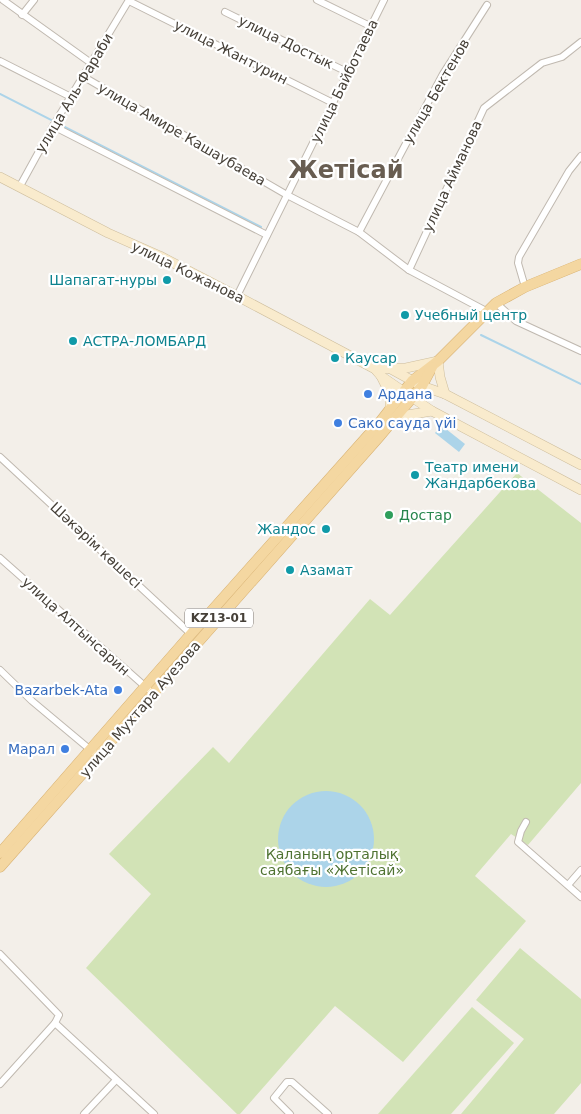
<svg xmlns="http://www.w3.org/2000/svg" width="581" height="1114" font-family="'DejaVu Sans',sans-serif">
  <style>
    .green { fill: #d2e3b6 }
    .water { fill: #acd4e9 }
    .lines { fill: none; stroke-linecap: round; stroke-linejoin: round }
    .stream { stroke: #acd4e9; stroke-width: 2 }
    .street-casing { stroke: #c0b9b0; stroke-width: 8 }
    .secondary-casing { stroke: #cebe9d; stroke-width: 10 }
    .primary-casing { stroke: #d8b273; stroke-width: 11 }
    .street { stroke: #fff; stroke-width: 6 }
    .secondary { stroke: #f9ebcd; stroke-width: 9 }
    .primary { stroke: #f4d7a1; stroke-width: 10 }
    .culture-dot { fill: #0f9aa8; stroke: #fff; stroke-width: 2 }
    .shop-dot { fill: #3f7fe0; stroke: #fff; stroke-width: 2 }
    .leisure-dot { fill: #2e9e5b; stroke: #fff; stroke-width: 2 }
    .labels { text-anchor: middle; stroke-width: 4.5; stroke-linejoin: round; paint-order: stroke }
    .shield { fill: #fff; stroke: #7e7974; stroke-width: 1 }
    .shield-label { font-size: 12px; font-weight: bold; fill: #464038 }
    .street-label { font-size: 14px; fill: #464038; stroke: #fff }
    .culture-label { font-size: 14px; fill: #0d838f; stroke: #fff; text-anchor: start }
    .shop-label { font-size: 14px; fill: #366cbe; stroke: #fff; text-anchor: start }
    .leisure-label { font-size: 14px; fill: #27864d; stroke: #fff; text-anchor: start }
    .park-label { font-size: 14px; fill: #4e7231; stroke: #fff }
    .town-label { font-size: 24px; font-weight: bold; fill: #685d51; stroke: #fff }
  </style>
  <rect width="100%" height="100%" fill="#f3efe9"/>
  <g class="green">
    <path d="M517,473l64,50v260l-53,62 -17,-11 -36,42 51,45 -123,141 -68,-56 -95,108h-3l-151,-146 65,-74 -42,-40 104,-107 16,16 141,-164 20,16z"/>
    <path d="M520,948l61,51v84l-27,31h-93l63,-75 -48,-39z"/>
    <path d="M472,1007l42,36 -63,71h-73z"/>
  </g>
  <g class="water">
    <path d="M441,425l24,19 -6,8 -24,-19z"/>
    <circle cx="326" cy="839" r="48"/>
  </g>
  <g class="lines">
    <g class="stream">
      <path d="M0,94l261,133"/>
      <path d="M481,335l100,49"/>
    </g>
    <g class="street-casing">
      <g id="street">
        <path d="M3,0l88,63"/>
        <path d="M317,0l53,26"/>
        <path d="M129,1l204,102"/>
        <path d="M225,12l122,60"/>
        <path d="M22,15l12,-15"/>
        <path d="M0,61l71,36"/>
        <path d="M84,77l203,118 72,37 50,38 77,41"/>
        <path d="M53,126l214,109"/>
        <path d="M20,186l33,-60 76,-126"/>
        <path d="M359,232l84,-158 44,-69"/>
        <path d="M409,270l75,-162 58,-45 20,-6 19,-15"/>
        <path d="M525,287l-7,-24 1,-6 50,-86 12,-15"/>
        <path d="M237,296l147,-296"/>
        <path d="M496,303l20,18 65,30"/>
        <path d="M0,457l191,177"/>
        <path d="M0,558l148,131"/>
        <path d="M0,670l32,31 61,51"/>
        <path d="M526,822l-5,9 -3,11 63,55"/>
        <path d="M568,885l13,-15"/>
        <path d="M0,954l59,61 -4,8 -55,61"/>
        <path d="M55,1023l99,91"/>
        <path d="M84,1114l32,-34"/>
        <path d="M290,1114l-16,-16 13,-16h5l36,32"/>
      </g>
    </g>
    <g class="secondary-casing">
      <g id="secondary">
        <path d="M0,177l108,56 52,23 77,40 138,73 6,7 51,35 149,79"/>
        <path d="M375,369l31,-1 32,-7 2,16 5,17"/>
        <path d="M391,369l31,17 23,8 136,71"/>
        <path d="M381,376l9,18v15"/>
        <path d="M392,421l15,-6 25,-4"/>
      </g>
    </g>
    <g class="primary-casing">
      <g id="primary">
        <path d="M0,853l191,-219 189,-212 32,-41 26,-20 58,-58 29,-16 56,-23"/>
        <path d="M0,867l379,-430 43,-51 10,-19"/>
      </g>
    </g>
    <use href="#street" class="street"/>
    <use href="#secondary" class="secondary"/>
    <use href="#primary" class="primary"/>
  </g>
  <g class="culture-dot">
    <circle cx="167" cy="280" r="5"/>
    <circle cx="405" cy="315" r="5"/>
    <circle cx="73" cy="341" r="5"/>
    <circle cx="335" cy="358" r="5"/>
    <circle cx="415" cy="475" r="5"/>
    <circle cx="326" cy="529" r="5"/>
    <circle cx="290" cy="570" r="5"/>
  </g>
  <g class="shop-dot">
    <circle cx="368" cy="394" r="5"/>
    <circle cx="338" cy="423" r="5"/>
    <circle cx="118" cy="690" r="5"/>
    <circle cx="65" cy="749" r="5"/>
  </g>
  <circle class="leisure-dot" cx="389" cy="515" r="5"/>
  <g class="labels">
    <rect class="shield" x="185" y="608.5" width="68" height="19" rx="4"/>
    <g class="shield-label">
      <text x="219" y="622">KZ13-01</text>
    </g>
    <g class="street-label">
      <text transform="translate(286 42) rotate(26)" y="5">улица Достык</text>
      <text transform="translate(231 52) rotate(27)" y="5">улица Жантурин</text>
      <text transform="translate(344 81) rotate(-64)" y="5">улица Байботаева</text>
      <text transform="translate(436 91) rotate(-60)" y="5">улица Бектенов</text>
      <text transform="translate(74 93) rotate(-59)" y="5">улица Аль-Фараби</text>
      <text transform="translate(182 134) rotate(30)" y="5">улица Амире Кашаубаева</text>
      <text transform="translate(452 176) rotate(-65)" y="5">улица Айманова</text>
      <text transform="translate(188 272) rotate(26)" y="5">улица Кожанова</text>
      <text transform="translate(96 545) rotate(43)" y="5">Шәкәрім көшесі</text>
      <text transform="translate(76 626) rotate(42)" y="5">улица Алтынсарин</text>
      <text transform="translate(140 709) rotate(-49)" y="5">улица Мухтара Ауезова</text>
    </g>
    <g class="culture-label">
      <text x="157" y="285" text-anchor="end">Шапагат-нуры</text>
      <text x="415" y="320">Учебный центр</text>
      <text x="83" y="346">АСТРА-ЛОМБАРД</text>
      <text x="345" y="363">Каусар</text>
      <text x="425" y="472">Театр имени<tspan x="425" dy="16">Жандарбекова</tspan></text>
      <text x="316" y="534" text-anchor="end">Жандос</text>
      <text x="300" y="575">Азамат</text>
    </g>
    <g class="shop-label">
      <text x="378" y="399">Ардана</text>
      <text x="348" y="428">Сако сауда үйі</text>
      <text x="108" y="695" text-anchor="end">Bazarbek-Ata</text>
      <text x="55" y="754" text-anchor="end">Марал</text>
    </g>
    <g class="leisure-label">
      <text x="399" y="520">Достар</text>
    </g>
    <g class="park-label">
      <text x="332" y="859">Қаланың орталық<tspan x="332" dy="16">саябағы «Жетісай»</tspan></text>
    </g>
    <g class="town-label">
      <text x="346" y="178">Жетісай</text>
    </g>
  </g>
</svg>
